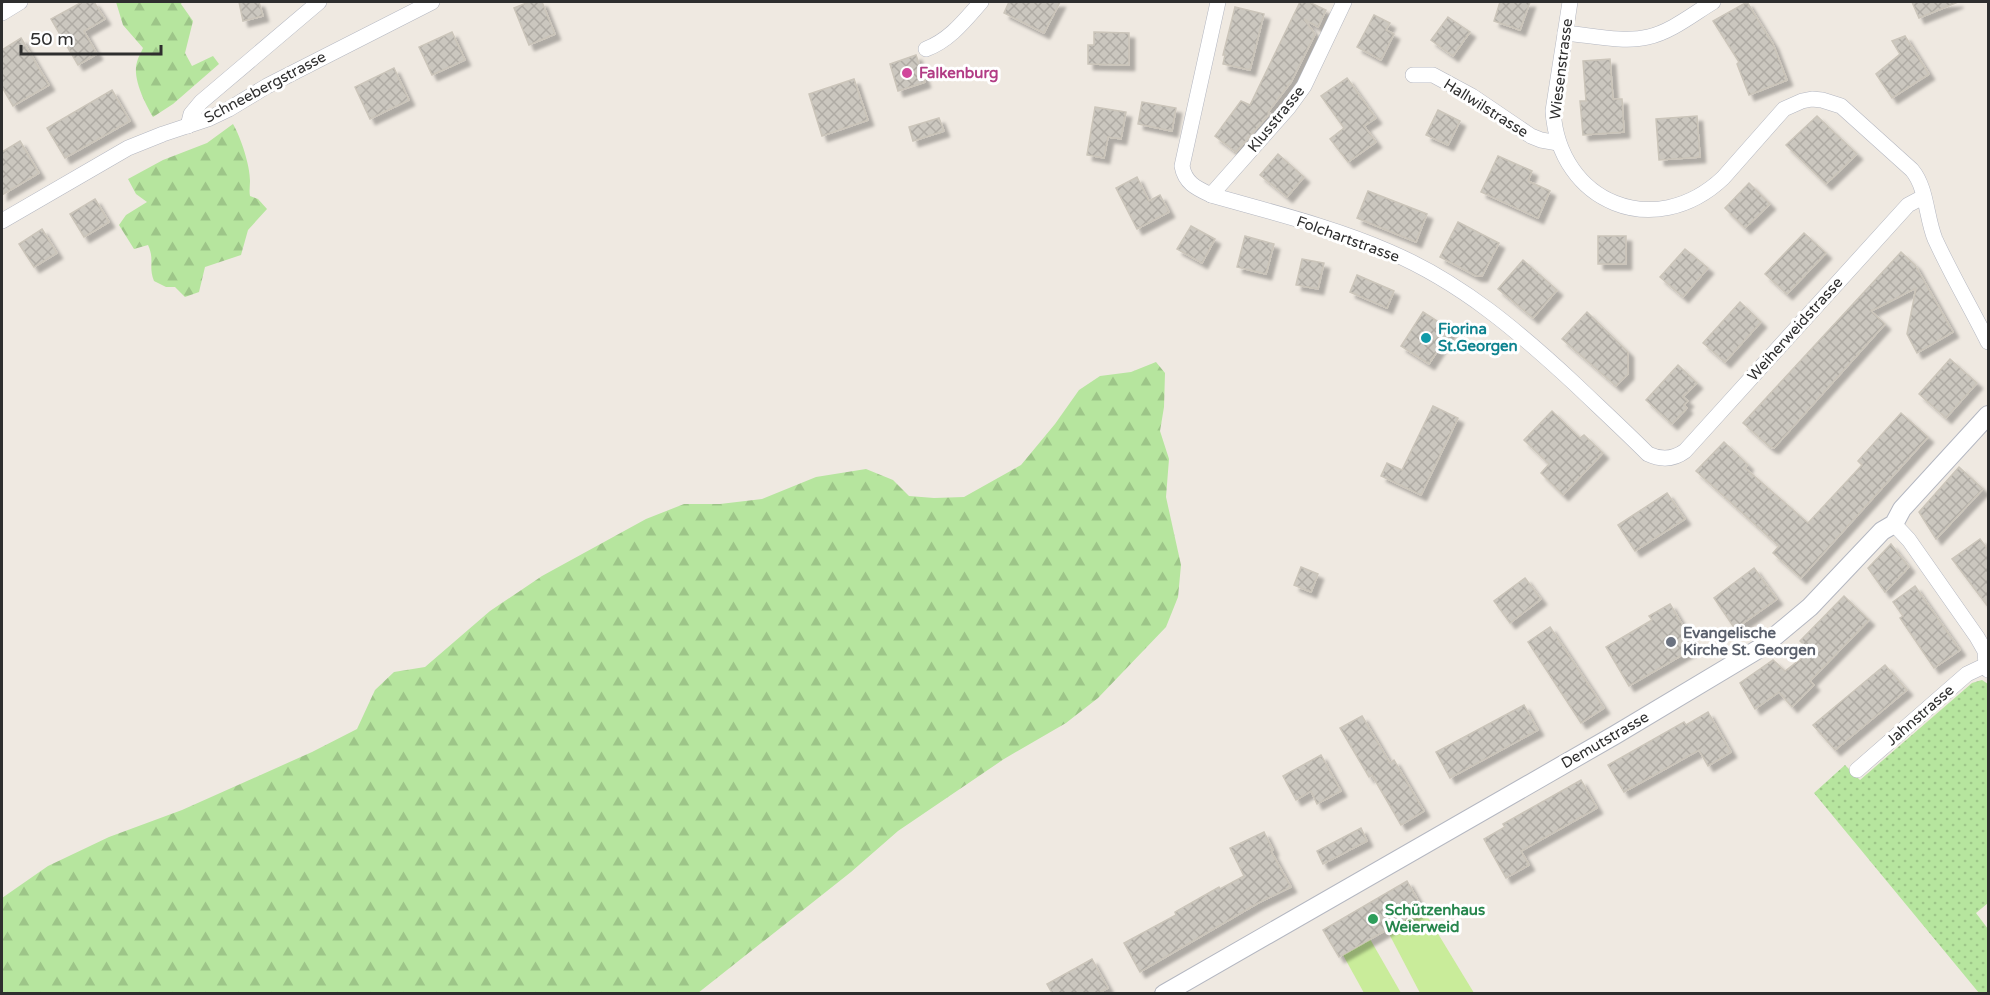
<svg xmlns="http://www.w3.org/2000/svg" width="1990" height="995" font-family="'Varela Round',sans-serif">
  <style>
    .forest { fill: url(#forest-firs) }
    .park { fill: url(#park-dots) }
    .pitch { fill: #c9ec9a }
    .building { fill: url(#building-cross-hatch); stroke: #cbc5ba; stroke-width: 1.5; filter: url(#shadow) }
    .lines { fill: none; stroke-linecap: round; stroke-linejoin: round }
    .minor-casing { stroke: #b4b7c1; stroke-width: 16 }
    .tertiary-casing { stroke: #b4b7c1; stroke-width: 20 }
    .minor { stroke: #fff; stroke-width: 15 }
    .tertiary { stroke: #fff; stroke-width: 18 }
    .hotel-dot { fill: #d1479c; stroke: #fff; stroke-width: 2 }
    .culture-dot { fill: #0f9aa8; stroke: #fff; stroke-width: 2 }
    .worship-dot { fill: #6b7280; stroke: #fff; stroke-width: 2 }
    .leisure-dot { fill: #2e9e5b; stroke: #fff; stroke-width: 2 }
    .labels { text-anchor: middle; stroke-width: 6; stroke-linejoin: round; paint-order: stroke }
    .street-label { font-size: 15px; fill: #2e2e2e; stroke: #fff }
    .hotel-label { font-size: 15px; font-weight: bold; fill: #b23c85; stroke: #fff; text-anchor: start }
    .culture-label { font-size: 15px; font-weight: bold; fill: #0d838f; stroke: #fff; text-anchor: start }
    .worship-label { font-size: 15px; font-weight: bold; fill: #5b616d; stroke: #fff; text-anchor: start }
    .leisure-label { font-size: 15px; font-weight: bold; fill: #27864d; stroke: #fff; text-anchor: start }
  </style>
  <defs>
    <pattern id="forest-firs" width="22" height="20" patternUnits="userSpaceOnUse" patternTransform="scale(1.5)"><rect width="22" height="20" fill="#b6e59e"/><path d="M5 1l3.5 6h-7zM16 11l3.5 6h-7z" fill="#9dc588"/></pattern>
    <pattern id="park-dots" width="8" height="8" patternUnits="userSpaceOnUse" patternTransform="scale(1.5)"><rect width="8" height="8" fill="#b6e59e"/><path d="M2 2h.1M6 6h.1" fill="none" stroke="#9dc588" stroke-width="1.8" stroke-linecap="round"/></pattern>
    <pattern id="building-cross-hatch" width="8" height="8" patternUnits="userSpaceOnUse" patternTransform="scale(1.5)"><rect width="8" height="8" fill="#cbc7bf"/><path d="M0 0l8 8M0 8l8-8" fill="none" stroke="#afaba4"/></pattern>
    <filter id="shadow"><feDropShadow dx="5.5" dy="5.5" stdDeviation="1.5" flood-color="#0004"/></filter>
  </defs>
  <rect width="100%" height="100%" fill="#efe9e1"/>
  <g class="forest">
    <path d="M116,2h66l-1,2 12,17 -8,32 7,13 21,-10 6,8 -46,40 -20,13c-8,-14 -21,-39 -16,-55 1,-5 4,-9 6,-14l-20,-23z"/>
    <path d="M233,124c8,14 17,41 17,57 0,5 -1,10 0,15l8,3 9,10 -19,21 -7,25 -36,12 -6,25 -14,5 -10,-10h-9l-12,-6c-6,-15 1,-21 -6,-36l-14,4 -15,-24 7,-10 21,-13 -11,-8 -8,-15 35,-19 44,-17z"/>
    <path d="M1156,362l9,11 -1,34 -4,24 9,28 -3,38 15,68 -3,32 -12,30 -68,71 -32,25 -62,36 -106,72 -47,41 -153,121h-696v-95l46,-32 61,-29 73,-27 130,-58 45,-23 18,-39 19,-18 31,-5 65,-56 52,-35 104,-57 38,-15h36l42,-5 54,-22 50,-8 27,11 16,16 25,2 30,-1 57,-32 34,-41 24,-34 21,-14 31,-4z"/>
  </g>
  <path class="park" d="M1982,680l6,4v219l-12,10 12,16v64h-9l-165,-200 31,-28 15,15 112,-97z"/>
  <g class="pitch">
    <path d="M1423,909l51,84h-54l-33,-63z"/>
    <path d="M1370,939l31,54h-37l-21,-38z"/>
  </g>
  <g class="building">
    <path d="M82,2h12l11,17 -21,12 13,23 -19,11 -27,-46z"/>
    <path d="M239,2h20l4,14 -20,5z"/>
    <path d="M529,2h13l13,32 -26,11 -15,-37z"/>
    <path d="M1009,2h51l-16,31 -40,-20z"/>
    <path d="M1300,2h9l17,8 -8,17 -14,-8 11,15 -24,48 -23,30 2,1 -34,39 -21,-16 26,-35 9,4z"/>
    <path d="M1500,2h30l-10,28 -26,-9z"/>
    <path d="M1747,2l26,42 14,36 -38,15 -12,-31 2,-2 -26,-41z"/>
    <path d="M1912,2h46l-39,16z"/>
    <path d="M1235,7l29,7 -14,56 -27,-6 2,-9h-2z"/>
    <path d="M1374,15l16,8 -4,7 8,4 -13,26 -24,-13z"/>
    <path d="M1448,17l22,15 -17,24 -22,-16z"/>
    <path d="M452,32l13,28 -33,15 -13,-28z"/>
    <path d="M1094,32l35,1v32l-41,-1v-19h6z"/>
    <path d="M1905,36l24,38 -37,24 -16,-24 24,-20 -8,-13z"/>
    <path d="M21,38l28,47 -36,21 -11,-19v-37z"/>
    <path d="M916,55l9,27 -27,9 -8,-27z"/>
    <path d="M1610,59l3,40h9l2,33 -41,3 -3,-34h6l-3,-40z"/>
    <path d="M394,68l15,32 -39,19 -15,-32z"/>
    <path d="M1347,78l29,40 -12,8 12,16 -28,20 -18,-23 14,-11 -23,-32z"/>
    <path d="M854,79l14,41 -46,16 -13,-42z"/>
    <path d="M112,90l18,31 -65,37 -18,-30z"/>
    <path d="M1142,102l34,6 -4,23 -34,-7z"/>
    <path d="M1095,107l31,5 -5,27 -13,-2 -4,21 -17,-3z"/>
    <path d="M1438,110l22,11 -12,24 -22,-10z"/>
    <path d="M1697,116l3,41 -41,3 -3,-41z"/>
    <path d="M1817,116l40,38 -31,30 -40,-39z"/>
    <path d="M939,118l5,13 -31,10 -4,-14z"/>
    <path d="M20,141l19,32 -37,22v-43z"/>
    <path d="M1278,154l26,23 -17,20 -27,-22z"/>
    <path d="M1498,156l34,15 -4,10 22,10 -12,27 -57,-26z"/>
    <path d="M1137,177l12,24 11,-6 9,17 -32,17 -21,-41z"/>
    <path d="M1749,183l21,21 -25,24 -20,-20z"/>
    <path d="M1368,191l59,23 -11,28 -59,-24z"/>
    <path d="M95,199l14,23 -25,15 -14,-23z"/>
    <path d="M1458,222l41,21 -17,33h-6l-36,-19z"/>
    <path d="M1191,226l24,13 -13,24 -25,-14z"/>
    <path d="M42,229l15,24 -23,14 -15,-23z"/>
    <path d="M1804,233l22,20 -39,41 -22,-20z"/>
    <path d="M1245,236l29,8 -8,30 -29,-7z"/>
    <rect x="1598" y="236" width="28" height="28"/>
    <path d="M1685,249l23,19 -25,29 -23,-20z"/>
    <path d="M1901,252l14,13 38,67 -36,21 -10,-19 9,-46 -45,23 14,13 -111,124 -4,-1 -27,-24z"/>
    <path d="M1302,259l22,4 -6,26 -22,-4z"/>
    <path d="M1523,260l34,30 -24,28 -35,-29z"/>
    <path d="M1357,275l37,16 -7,17 -37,-16z"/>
    <path d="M1740,302l21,20 -36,40 -22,-19z"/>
    <path d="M1423,312l28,18 -22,34 -28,-18z"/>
    <path d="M1587,312l41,40v22l-12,12 -54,-47z"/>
    <path d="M1950,359l27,24 -31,35 -27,-24z"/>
    <path d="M1678,365l19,18 -14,14 5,4 -4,4 3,3 -15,16 -26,-24z"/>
    <path d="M1433,406l25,12 -37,77 -40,-19 6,-13 15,7z"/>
    <path d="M1552,411l28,27 4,-3 19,18 -40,42 -22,-22 8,-9 -25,-24z"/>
    <path d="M1901,413l27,24 -127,141 -28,-25 6,-7 -83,-75 28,-29 24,23 -3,3 63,55 54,-58 -4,-4z"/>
    <path d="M1959,467l24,22 -47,50 -17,-27z"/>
    <path d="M1667,493l18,26 -50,32 -17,-26z"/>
    <path d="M1980,539l9,12v57l-37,-49z"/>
    <path d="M1891,544l18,23 -24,25 -17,-24z"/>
    <path d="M1301,567l17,7 -7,18 -17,-7z"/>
    <path d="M1754,568l23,31 -42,30 -21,-31z"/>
    <path d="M1525,578l16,21 -31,24 -16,-22z"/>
    <path d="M1915,586l45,64 -26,18 -34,-50 3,-2 -10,-14z"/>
    <path d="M1844,596l25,24 -59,61 4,4 -22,22 -13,-15 -24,17 -15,-26 33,-23 12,11 26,-20 -11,-10z"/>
    <path d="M1670,604l26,43 -67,39 -23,-39 46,-27 -3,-4z"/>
    <path d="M1550,627l54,81 -23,15 -53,-81z"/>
    <path d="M1885,665l22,25 -72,60 -22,-25z"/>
    <path d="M1524,705l14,25 -88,48 -14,-26z"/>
    <path d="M1708,712l23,40 -23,14 -9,-16 -75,42 -16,-27 76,-43 2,3z"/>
    <path d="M1362,716l28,47 4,-3 30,51 -23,14 -29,-50 -3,2 -29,-49z"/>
    <path d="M1321,755l20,36 -24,13 -6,-13 -15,9 -13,-24z"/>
    <path d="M1581,780l16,28 -76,43 8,14 -23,13 -22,-39 21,-12 -2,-3z"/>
    <path d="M1361,828l6,13 -44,23 -6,-13z"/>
    <path d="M1264,832l9,18 -2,1 20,36 -33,16 -118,69 -16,-29 52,-28 -1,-3 44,-25 1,2 24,-13 -14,-28z"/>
    <path d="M1407,881l16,28 -84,48 -16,-27z"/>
    <path d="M1092,959l16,29 -9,5h-47l-5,-9z"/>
  </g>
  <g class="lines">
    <g class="minor-casing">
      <g id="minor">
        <path d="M1218,2l-36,164c3,17 14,22 29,29 60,17 122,32 179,57 72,31 129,80 185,132 24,23 49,46 73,70 13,6 25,6 37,-3l223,-246 15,-8"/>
        <path d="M1570,2l-17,109c6,92 102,131 170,67l61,-69 18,-8 10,-2 10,1 19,6 71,64c15,18 14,47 23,69 16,35 36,69 53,103"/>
        <path d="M2,13l18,-11"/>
        <path d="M1565,33c25,2 59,10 83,4 23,-5 45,-23 65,-35"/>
        <path d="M926,49c24,-9 39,-29 55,-47"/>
        <path d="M1413,75h20l39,21 59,40 10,4 17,3"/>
        <path d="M188,126l3,-12 10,-12 118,-100"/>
        <path d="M1211,195l77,-87 16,-22 40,-84"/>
        <path d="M2,221l126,-73 35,-14 45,-15 21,-10 38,-23 165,-84"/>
        <path d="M1894,524l15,16 68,97 8,14 1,14 2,5"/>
        <path d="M1857,770l110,-96 19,-9"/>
      </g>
    </g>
    <g class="tertiary-casing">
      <path id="tertiary" d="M1164,994l451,-259 147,-88 48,-40 72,-76 12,-7 8,-15 86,-94"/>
    </g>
    <use href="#minor" class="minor"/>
    <use href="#tertiary" class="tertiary"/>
  </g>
  <circle class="hotel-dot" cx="907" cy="73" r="6"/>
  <circle class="culture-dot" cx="1426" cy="338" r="6"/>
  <circle class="worship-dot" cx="1671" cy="642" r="6"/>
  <circle class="leisure-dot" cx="1373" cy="919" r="6"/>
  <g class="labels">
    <g class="street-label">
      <text transform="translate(1561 69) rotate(-83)" y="5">Wiesenstrasse</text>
      <text transform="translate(265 87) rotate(-28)" y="5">Schneebergstrasse</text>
      <text transform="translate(1486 108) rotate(32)" y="5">Hallwilstrasse</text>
      <text transform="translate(1276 119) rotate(-51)" y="5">Klusstrasse</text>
      <text transform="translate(1348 239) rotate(20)" y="5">Folchartstrasse</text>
      <text transform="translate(1795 329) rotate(-48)" y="5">Weiherweidstrasse</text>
      <text transform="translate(1920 715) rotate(-41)" y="5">Jahnstrasse</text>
      <text transform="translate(1605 740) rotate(-30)" y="5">Demutstrasse</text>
    </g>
    <g class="hotel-label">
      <text x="919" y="78">Falkenburg</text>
    </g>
    <g class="culture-label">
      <text x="1438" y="334">Fiorina<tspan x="1438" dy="17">St.Georgen</tspan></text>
    </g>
    <g class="worship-label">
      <text x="1683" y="638">Evangelische<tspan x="1683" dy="17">Kirche St. Georgen</tspan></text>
    </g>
    <g class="leisure-label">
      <text x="1385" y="915">Schützenhaus<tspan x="1385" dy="17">Weierweid</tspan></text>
    </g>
  </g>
  <rect width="1990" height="995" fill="none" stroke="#2e2e2e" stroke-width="6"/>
  <path d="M21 45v9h140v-9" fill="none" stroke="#2e2e2e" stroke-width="3"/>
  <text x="30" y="45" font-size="18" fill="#2e2e2e" stroke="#ffffff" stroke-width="4.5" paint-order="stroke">50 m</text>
</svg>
